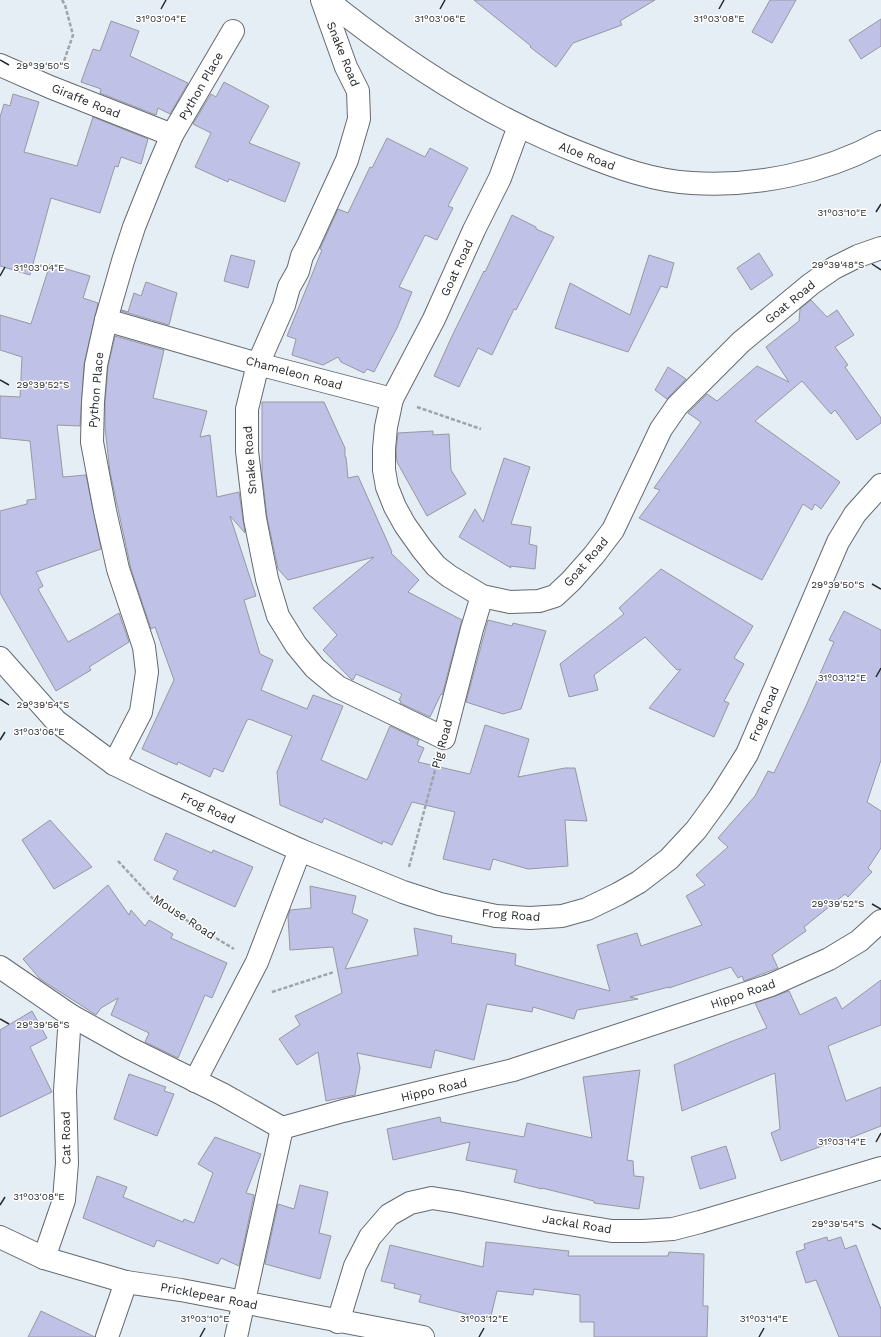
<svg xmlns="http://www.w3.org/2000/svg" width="881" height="1337" font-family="'Work Sans',sans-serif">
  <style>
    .building { fill: #bfc1e7; stroke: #9898a1 }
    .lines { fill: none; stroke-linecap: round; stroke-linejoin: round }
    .minor-casing { stroke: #636a70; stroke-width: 24 }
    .path { stroke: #9ea5aa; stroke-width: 2.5; stroke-dasharray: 4 2; stroke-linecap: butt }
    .minor { stroke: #fff; stroke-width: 22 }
    .ticks { fill: none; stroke: #26292c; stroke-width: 1.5 }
    .labels { text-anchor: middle; stroke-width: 3; stroke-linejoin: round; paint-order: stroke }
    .street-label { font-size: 12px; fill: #26292c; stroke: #fff }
    .ticks-label { font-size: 10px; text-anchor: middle; fill: #26292c; stroke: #fff; stroke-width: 3; stroke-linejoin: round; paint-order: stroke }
  </style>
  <rect width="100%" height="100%" fill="#e5eef4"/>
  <g class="building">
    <path d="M474,0h181l-35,21 2,4 -49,18 -17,24 -26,-20 1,-1z"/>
    <path d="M770,0h26l-24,43 -20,-11z"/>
    <path d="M881,19v27l-20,13 -12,-19z"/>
    <path d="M111,21l28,10 -9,25 58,27 -18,31 -12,-6 -2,7 -56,-22 1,-4 -20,-7 12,-33 7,2z"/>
    <path d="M224,82l45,24 -20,37 51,20 -15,39 -56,-23 -1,3 -33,-15 16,-34 -18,-9 18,-30 5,3z"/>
    <path d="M13,94l26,8 -15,50 53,14 16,-49 55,22 -7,25 -20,-7 -3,10 -3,-1 -15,47 -49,-15 -21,77 -30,-9v-149l4,-13 6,2z"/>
    <path d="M387,138l38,19 5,-9 38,20 -20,38 5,2 -16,32 -12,-5 -26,52 13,5 -15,36 -23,44 -7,-3 -3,4 -23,-11 -3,-5 -15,8 -31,-10 4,-16 -9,-3 35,-86 -2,-1 18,-40 10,4 22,-46 2,1z"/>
    <path d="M512,215l24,12v2l18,8 -38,73 -2,-1 -22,46 -14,-7 -19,39 -25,-11 18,-40 32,-65 1,1z"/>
    <path d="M759,253l14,22 -22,15 -14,-22z"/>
    <path d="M231,255l24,6 -7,27 -24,-7z"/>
    <path d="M649,255l25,8 -7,25 -6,-2 -33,66 -73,-24 15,-45 60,32z"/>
    <path d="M50,264l40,12 -7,22 15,5 -14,61 -4,62 -23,-1 6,52 23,-2 15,74 -65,23 7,14 -5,3 30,53 24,-13 27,-16 10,29 -40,25 2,3 -35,21 -56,-98v-82l27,-7v-4l9,-1 -6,-58 -30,-3v-42l20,1 2,-40 -22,-7v-35l31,9z"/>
    <path d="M146,282l31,11 -8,32 -48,-14 1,-1 6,2 6,-19 7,3z"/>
    <path d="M811,300l16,17 10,-7 17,25 -19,12 13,18 -3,2 36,51v5l-24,17 -22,-30 -4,4 -29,-33 -47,40 85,61 -19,27 -6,-5 -3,6 -9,-6 -41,76 -123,-62 21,-28 -6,-2 47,-66 -13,-9 19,-19 10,7 40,-35 32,16 -23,-35 33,-26 1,-12z"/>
    <path d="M115,336l49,14 -11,48 54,13 -7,26 10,-2 7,62 22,-5 6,41 -15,-17 26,80 -12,4 16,54 13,6 -12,30 46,19 6,-14 30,11 -22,54 46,20 23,-54 29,14 -2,5 7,3 -6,14 52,12 15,-49 44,14 -11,38 47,-9h10l12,53 -22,-1 3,46 -40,3 -35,-10 -3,11 -47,-11 12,-47 -43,-10 -20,43 -9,-4 -1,3 -58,-26 -2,5 -42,-18 -3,-33 15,-36 -43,-17 -1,1h-1l-24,52 -9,-4 -4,9 -32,-15 -1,3 -35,-16 32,-69 -19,-53 -4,2 -20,-60 -21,-97 -5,-44v-25l3,-36z"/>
    <path d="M668,367l18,12 -19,20 -12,-9z"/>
    <path d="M262,402h62l21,46v9h1l2,21 10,-2 34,76 -1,1 28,27 -11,12 54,28 -20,75 -1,-1 -11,23 -30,-14 1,-2 -2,-1 3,-6 -46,-20 -3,6h-1l-29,-30 14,-15 -24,-27 61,-51 -86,23 -10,-11 -11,-52 -5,-43z"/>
    <path d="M433,431v4l16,-1 2,36 15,24 -39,22 -30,-54 -1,-12 2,-17z"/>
    <path d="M504,458l26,9 -19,57 20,3 -2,17 8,2 -2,23 -25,-3 1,2 -52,-31 16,-28 8,13z"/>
    <path d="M661,569l92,57 -19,32 10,6 -20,37 5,2 -15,34 -65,-29 32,-39 -4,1 -32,-33 -51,38 4,15 -29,7 -9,-33 64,-50 -5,-6z"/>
    <path d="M844,611l37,19v130l-14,42 14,9v37l-13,20 4,4 -24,25 -3,-3 -41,33 2,4 -34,24 6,13 -34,13 -2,-5 -4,2 -7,-11 -62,21v-1l-39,10 8,2 -61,11 -3,9 -41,-12 -1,5 -45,-8 -13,56 -39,-10 -4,18 -74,-15 3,15 -5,27 -29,6 -8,-49 -21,13 -18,-26 21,-14 -5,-9 47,-23 -9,-46 -43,3 -2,-33 2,-7 21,-2 -1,-22 46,10 -4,17 16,7 -23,49 73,-14 -4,-27 38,8 -1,7 65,11 -1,11 95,26 -13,-46 40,-12 4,13 61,-21 -16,-29 19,-11 -9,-10 32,-28 -10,-9 37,-42 13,-25 6,2 31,-65 29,-66 -5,-2z"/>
    <path d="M488,620l24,6 1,-3 33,8 -25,78 -18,5 -37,-12z"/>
    <path d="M50,820l42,47 -38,22 -32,-49z"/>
    <path d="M166,833l46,20 1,-3 40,17 -18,40 -62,-28 5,-8 -24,-11z"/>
    <path d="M108,885l21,30 2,-5 14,16 4,-6 24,14 -2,4 56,25 -15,35 -7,-3 -27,63 -33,-16 4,-9 -38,-18 7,-17 -17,10 -5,7 -56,-36 -17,-20z"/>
    <path d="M881,980v45l-53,21 18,55 35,-14v39l-36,14 -1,-2 -63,23 -10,-28 9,-4 -5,-56 -93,38 -8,-46 56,-23 37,-14 -12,-25 34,-12 11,24 36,-18 6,12z"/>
    <path d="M32,1011l15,27 -17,9 22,45 -52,25v-87z"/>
    <path d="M640,1070l-13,90 6,1 1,15 10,1 -5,32 -45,-6v-2l-52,-13v1l-28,-7 3,-12 -51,-10 4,-18 -77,18 -6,-31 53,-12 1,5 83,15 3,-14 65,15 -9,-61z"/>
    <path d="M129,1074l37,13 -2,4 10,3 -17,42 -43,-17z"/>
    <path d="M215,1137l46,17 -15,39 8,2 -15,71 -18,-8 -3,6 -61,-24 -3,7 -71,-29 14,-42 30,11 -4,10 60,25 1,-3 10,4 19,-50 -15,-9z"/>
    <path d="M726,1146l10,32 -36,11 -9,-32z"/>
    <path d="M300,1185l28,7 -9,41 12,3 -11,43 -55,-15 13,-60 16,5z"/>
    <path d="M827,1237l1,4 13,-4 4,12 11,-4 25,64v28h-42l-23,-57 -10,3 -10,-31 9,-3 -1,-5z"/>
    <path d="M486,1242l83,9 -1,5h100l1,-4 35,2 -1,52h5l-1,31h-113v-15h-14v-27l-46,-6 -1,6 -36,-4 -7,29 -71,-18 2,-7 -27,-7 1,-4 -14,-3 9,-36 93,22z"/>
    <path d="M41,1311l54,26h-67z"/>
  </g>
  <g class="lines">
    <g class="minor-casing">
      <g id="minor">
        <path d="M322,0l24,67 12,24 1,28 -12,41 -39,85 -6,11 -4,15 -9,16 -5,18 -26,59 -11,45v42l8,68 12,60 11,37 18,29 19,23 23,19 106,51 28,-109 10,-33"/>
        <path d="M327,0c78,63 163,118 256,154 35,14 71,27 109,29 64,4 132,-10 189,-41"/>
        <path d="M0,65l50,22 122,48"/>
        <path d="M519,126l-19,52 -26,52 -40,89 -42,80 -6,28 -2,22v21l3,17 8,20 10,18 17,24 14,17 13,10 33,20 28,6 29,-1 16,-5 16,-15 23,-26 19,-25 48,-101 16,-23 64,-64 70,-58 23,-16 24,-12 23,-8"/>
        <path d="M106,320l152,44 134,35"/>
        <path d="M0,658l56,63 58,43 41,20 145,66 103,42 37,12 56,12 34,2 32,-2 25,-7 31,-15 21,-12 30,-23 27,-29 24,-33 27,-43 91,-212 17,-28 26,-29"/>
        <path d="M114,764l27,-52 6,-40 -3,-25 -26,-78 -13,-58 -13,-69 1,-40 3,-37 10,-45 17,-59 11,-34 20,-50 18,-42 61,-104"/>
        <path d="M0,967l70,48 59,33 93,46 60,34 61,-17 170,-41 258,-85 58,-26 30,-18 22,-20"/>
        <path d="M195,1081l62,-119 43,-112"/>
        <path d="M0,1237l44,21 82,24 55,8 242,47"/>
        <path d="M44,1258l20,-58 3,-37 -2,-72 5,-76"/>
        <path d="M338,1322l17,-56 15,-29 19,-22 21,-12 22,-5 25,4 93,19 62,10h31l30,-2 27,-7 181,-54"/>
        <path d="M107,1337l19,-55"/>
        <path d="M236,1337l46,-209"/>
      </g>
    </g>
    <g class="path">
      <path d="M62,0l3,5 8,30 -10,29"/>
      <path d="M417,407l64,22"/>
      <path d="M118,861l37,40 79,48"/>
      <path d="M409,867l28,-104"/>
      <path d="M272,992l62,-20"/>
    </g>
    <use href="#minor" class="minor"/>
  </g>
  <path class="ticks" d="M161,9l5,-9M440,9l5,-9M719,9l5,-9M0,60l9,5M876,212l5,-8M872,264l9,6M0,276l5,-9M0,380l9,5M872,584l9,5M876,677l5,-9M0,699l9,6M0,740l5,-8M872,904l9,5M0,1019l9,5M876,1142l5,-9M0,1205l5,-8M872,1224l9,5M200,1337l5,-9M479,1337l5,-9M759,1337l5,-9"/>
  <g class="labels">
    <g class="street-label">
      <text transform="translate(343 54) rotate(68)" y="4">Snake Road</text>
      <text transform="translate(201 86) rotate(-60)" y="4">Python Place</text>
      <text transform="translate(86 101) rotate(22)" y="4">Giraffe Road</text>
      <text transform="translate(587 156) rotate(21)" y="4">Aloe Road</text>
      <text transform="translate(457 268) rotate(-65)" y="4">Goat Road</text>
      <text transform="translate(790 302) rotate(-39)" y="4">Goat Road</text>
      <text transform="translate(294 373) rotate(15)" y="4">Chameleon Road</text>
      <text transform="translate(96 390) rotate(-85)" y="4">Python Place</text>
      <text transform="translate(250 460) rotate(-94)" y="4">Snake Road</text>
      <text transform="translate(586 562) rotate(-49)" y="4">Goat Road</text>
      <text transform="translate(764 714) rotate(-67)" y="4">Frog Road</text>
      <text transform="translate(442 744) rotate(-75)" y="4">Pig Road</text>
      <text transform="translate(208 808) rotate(25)" y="4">Frog Road</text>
      <text transform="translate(511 915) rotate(4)" y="4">Frog Road</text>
      <text transform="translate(184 917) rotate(33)" y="4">Mouse Road</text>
      <text transform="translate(743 994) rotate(-19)" y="4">Hippo Road</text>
      <text transform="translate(434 1090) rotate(-13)" y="4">Hippo Road</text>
      <text transform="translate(66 1138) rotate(-91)" y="4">Cat Road</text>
      <text transform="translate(577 1224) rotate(9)" y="4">Jackal Road</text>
      <text transform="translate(209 1296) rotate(11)" y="4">Pricklepear Road</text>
    </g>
  </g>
  <g class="ticks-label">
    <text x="161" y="22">31°03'04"E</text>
    <text x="440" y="22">31°03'06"E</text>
    <text x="719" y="22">31°03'08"E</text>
    <text x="43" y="69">29°39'50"S</text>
    <text x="842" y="216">31°03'10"E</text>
    <text x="838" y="268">29°39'48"S</text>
    <text x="39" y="271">31°03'04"E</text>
    <text x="43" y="388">29°39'52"S</text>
    <text x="838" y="588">29°39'50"S</text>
    <text x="842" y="681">31°03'12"E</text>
    <text x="43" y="708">29°39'54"S</text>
    <text x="39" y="735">31°03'06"E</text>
    <text x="838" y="907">29°39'52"S</text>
    <text x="43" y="1028">29°39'56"S</text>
    <text x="842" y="1145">31°03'14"E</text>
    <text x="39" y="1200">31°03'08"E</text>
    <text x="838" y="1227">29°39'54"S</text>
    <text x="205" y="1322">31°03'10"E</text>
    <text x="484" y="1322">31°03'12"E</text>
    <text x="764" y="1322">31°03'14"E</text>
  </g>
</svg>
